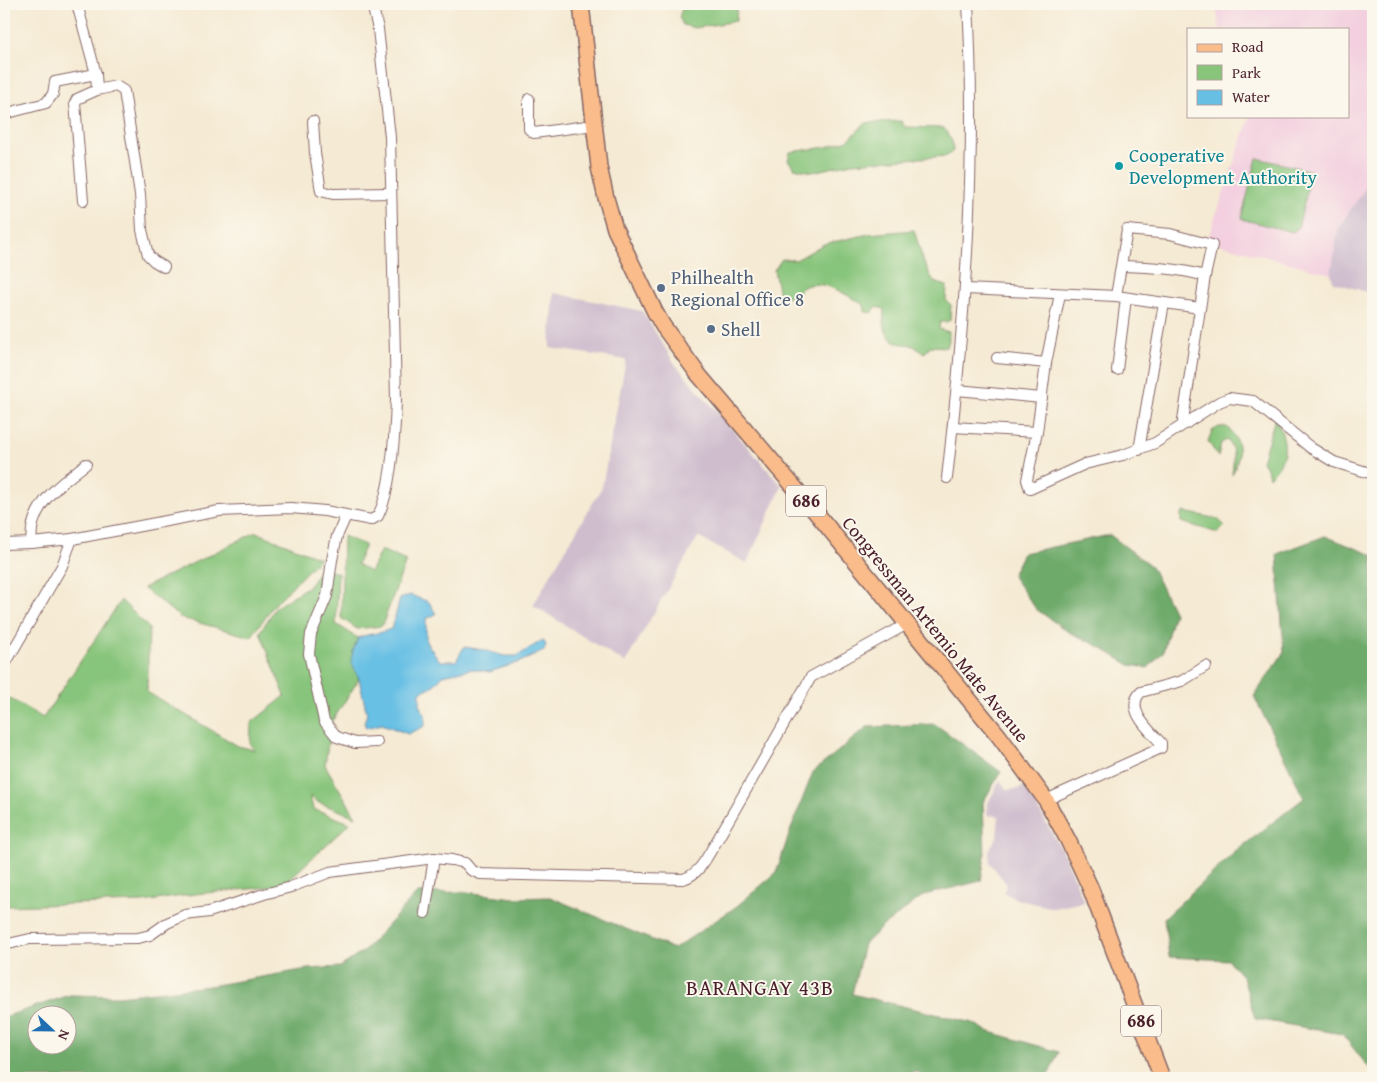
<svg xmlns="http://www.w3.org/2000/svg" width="1377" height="1082" font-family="'Gentium Book Plus',serif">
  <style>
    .built { fill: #f3cfdf }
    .industrial { fill: #cfbdce }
    .green { fill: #88c57b; stroke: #697253 }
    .forest { fill: #6eaa6b; stroke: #5c644b; fill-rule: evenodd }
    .water { fill: #67c0e4; stroke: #587088 }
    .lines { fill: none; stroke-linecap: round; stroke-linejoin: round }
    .street-casing { stroke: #866666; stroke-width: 12 }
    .primary-casing { stroke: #866666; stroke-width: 18 }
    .street { stroke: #fff; stroke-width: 10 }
    .primary { stroke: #f9bc8a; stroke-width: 15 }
    .culture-dot { fill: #0f9aa8; stroke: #fbf7ec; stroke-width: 2 }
    .service-dot { fill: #5c6f8a; stroke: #fbf7ec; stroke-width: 2 }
    .labels { text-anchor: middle; stroke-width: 4; stroke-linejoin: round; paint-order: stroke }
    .shield { fill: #fbf7ec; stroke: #7f6065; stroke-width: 1 }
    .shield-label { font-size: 18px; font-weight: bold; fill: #4a1f2b }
    .culture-label { font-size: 19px; fill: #0d838f; stroke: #fbf7ec; text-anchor: start }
    .service-label { font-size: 19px; fill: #4e5e75; stroke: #fbf7ec; text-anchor: start }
    .street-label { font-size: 19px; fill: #4a1f2b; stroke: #fbf7ec }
    .quarter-label { font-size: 21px; letter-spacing: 1px; fill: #4a1f2b; stroke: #fbf7ec }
  </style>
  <rect width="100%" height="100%" fill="#fbf7ec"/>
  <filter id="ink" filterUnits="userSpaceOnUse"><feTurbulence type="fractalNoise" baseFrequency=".02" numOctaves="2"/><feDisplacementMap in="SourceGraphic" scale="10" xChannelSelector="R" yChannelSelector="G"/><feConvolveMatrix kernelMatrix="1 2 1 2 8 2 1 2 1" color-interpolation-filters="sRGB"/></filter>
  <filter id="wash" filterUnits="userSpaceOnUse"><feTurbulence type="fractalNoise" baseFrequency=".0096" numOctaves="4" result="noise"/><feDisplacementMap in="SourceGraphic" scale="20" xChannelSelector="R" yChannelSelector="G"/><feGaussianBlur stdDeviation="1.12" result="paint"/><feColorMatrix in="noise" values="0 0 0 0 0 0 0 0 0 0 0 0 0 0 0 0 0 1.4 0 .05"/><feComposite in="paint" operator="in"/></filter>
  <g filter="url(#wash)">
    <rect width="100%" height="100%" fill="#f5ead3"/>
    <g class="built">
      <path d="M1215,4h158v173l-35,51 -7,46 -124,-33 43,-125h98v-87h-128z"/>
      <path d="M918,1072l6,6h-52z"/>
    </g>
    <g class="industrial">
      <path d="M1373,177v117l-40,-12 -2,-8 7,-46z"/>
      <path d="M554,293l88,18 33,53 107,122 -35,77 -49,-26 -73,126 -92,-58 69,-118 24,-127 -76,-12z"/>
      <path d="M1000,780l7,10 11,-1 5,-3 12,17 31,55 18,44 -30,6 -35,-8 -15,-7 2,-10 -16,-20 -1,-13 8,-13 2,-21 -12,-1 1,-12z"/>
    </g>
    <g class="green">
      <path d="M691,4h43l3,4 -1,13 -41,7 -12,-3 -4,-8 4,-11z"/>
      <path d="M901,121l4,6 39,1 8,13 1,10 -6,5 -95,7 -39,9 -19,-4 -6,-8 2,-8 37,-5 21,-7 18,-17z"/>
      <path d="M1257,158l55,13 -14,57 -5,4 -52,-13z"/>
      <path d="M914,230l10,33 10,19 13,4 -1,14 5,5 -1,15 -4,2h-6l-1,7 10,3v9l-2,6 -17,-1 -5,7c-5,-2 -9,-6 -14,-8 -5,-1 -4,0 -8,-1 -19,-2 -20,-21 -19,-35l-8,-2 -4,6 -7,-1 -1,-7c-16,-9 -44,-29 -62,-17 -3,2 -5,7 -7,10l-16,-3 -5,-25 8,-11 14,1 28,-16 45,-10z"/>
      <path d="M1275,418c13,23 14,41 -6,59l-2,-8 -5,-8z"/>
      <path d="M1219,427h8c15,15 14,29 5,48 1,-12 4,-26 -5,-35l-6,3 -3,14 -10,-16 4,-10z"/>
      <path d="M1184,512l34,7 7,7 -7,7 -37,-11v-8z"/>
      <path d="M256,532l64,26 -46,47 -23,32 -70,-19 -38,-30z"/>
      <path d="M343,536l22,9 -8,19 13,8 11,-22 25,11 -24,65 -25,3 -16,-11z"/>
      <path d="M321,568l17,5 -2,51 22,14c-8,19 -7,23 1,41l-28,44 -6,42 31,52 -39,-15 -7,-6 3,13 37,14 -68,63 -87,8 -52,8 -139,4v-211l39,23 78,-118 28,28 -2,64 91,54 17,4 -5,-5 1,-22 34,-27 -25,-64 16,-25 34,-22z"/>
    </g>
    <g class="forest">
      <path d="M1110,535l41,31 23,47 -11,39 -15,16 -18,-3 -34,-20 -29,-14 -31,-22 -24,-34 11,-22z"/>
      <path d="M1325,536l48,19v518l-31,-39 -87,-15 -12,-42 -15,-17 -59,-3 -5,-39 70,-65 70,-55 -50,-102 30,-44 -7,-98z"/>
      <path d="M935,724l66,48 -18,30 2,54 -4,25 -57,14 -42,32 -18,17 -12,50 121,29 14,8 72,21 -12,26h-123l-6,-6 -46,6h-868v-61l66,-22 49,1 90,-10 99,-17 32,-2 24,-16 53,-58 48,-1 49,6 36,-1 124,52 63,-43 39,-33 17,-50 20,-51 54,-45zM38,1014h30v30h-30z"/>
    </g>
    <path class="water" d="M410,595l19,7 7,12 -10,5v23l14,19h16l8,-14 20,3 20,6h13l26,-16 3,5 -2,6 -24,11 -30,10 -19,-3 -28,6 -10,11 -13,6v15l5,7v12l-17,8 -26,-10 -16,4 -2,-6 3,-8 -8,-35 -8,-18 2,-10 5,-13c13,-6 22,-3 34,-10l8,-29z"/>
  </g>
  <g filter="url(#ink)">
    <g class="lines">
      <g class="street-casing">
        <g id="street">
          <path d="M77,4l19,70 1,16 -20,9 -2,4 8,98"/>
          <path d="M97,90l19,-4 8,5 16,103 2,36 6,25 6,6 10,6"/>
          <path d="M529,99v30l5,4 60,-8"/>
          <path d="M4,114l42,-11 7,-9 2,-12 41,-8"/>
          <path d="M313,121l2,32 6,38 12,3 58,-1"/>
          <path d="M1122,266c28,1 55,2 83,10"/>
          <path d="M966,289l150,7 84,12"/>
          <path d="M1060,294l-14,69 -9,69 -10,48 3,9 55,-25 38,-9 32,-12 64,-41 10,-4 24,3 58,47 23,14 39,12"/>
          <path d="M1116,296l11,-66 43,4 42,11 -7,31 -22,144 4,3"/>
          <path d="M997,358l49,5"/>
          <path d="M1117,370l9,-72"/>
          <path d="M957,390l85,8"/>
          <path d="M953,427l84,5"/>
          <path d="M1139,450l25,-147"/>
          <path d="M947,478c18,-158 30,-316 21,-474"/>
          <path d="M346,516l-9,20 -5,24 -5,36 -16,38 -2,20 15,67 13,16 18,6 22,-1"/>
          <path d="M31,543c1,-6 0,-13 2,-19 7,-27 33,-44 53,-60"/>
          <path d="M4,544l27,-1 41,-4 147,-28 72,-3 34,3 46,9 7,-4c14,-28 17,-84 18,-116l-6,-263 -12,-108 -6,-25"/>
          <path d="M4,666l58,-100 10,-27"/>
          <path d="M1046,800l115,-52v-5c-11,-12 -37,-34 -20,-51l41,-11 24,-15"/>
          <path d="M425,913l9,-55"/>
          <path d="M4,945l26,-6 108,-1 12,-3 17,-12 18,-8 24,-3 55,-18 27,-7 39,-15 104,-14 18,2 13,3 6,7 9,4 203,5c17,-5 23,-21 32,-35l96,-167 96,-53"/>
        </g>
      </g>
      <g class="primary-casing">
        <path id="primary" d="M581,4l18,163 7,31 9,31 40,83 8,14 35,48 115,135 186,227 47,64 22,40 22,47 72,191"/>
      </g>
      <use href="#street" class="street"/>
      <use href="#primary" class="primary"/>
    </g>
  </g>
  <circle class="culture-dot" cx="1119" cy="166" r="5"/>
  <g class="service-dot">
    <circle cx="661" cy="288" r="5"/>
    <circle cx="711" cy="329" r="5"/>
  </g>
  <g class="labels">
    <g class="shield">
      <rect x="786" y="485.5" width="40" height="31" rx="4"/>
      <rect x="1121" y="1005.5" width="40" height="31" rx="4"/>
    </g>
    <g class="shield-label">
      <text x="806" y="507">686</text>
      <text x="1141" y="1027">686</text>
    </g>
    <g class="culture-label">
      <text x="1129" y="162">Cooperative<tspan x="1129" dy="22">Development Authority</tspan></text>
    </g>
    <g class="service-label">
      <text x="671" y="284">Philhealth<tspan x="671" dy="22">Regional Office 8</tspan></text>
      <text x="721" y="336">Shell</text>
    </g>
    <g class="street-label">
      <text transform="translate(936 629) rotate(51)" y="7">Congressman Artemio Mate Avenue</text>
    </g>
    <g class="quarter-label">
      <text x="760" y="995">BARANGAY 43B</text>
    </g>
  </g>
  <rect width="1377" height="1082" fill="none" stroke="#fbf7ec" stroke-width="20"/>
  <rect x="1187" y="28" width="162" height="90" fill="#fbf7ec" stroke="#b4a19f"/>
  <rect x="1197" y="44" width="25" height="8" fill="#f9bc8a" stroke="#b4a19f"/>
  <text x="1232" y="52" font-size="15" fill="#4a1f2b">Road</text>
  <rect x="1197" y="65" width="25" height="15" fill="#88c57b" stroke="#b4a19f"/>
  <text x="1232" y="78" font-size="15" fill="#4a1f2b">Park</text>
  <rect x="1197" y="90" width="25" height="15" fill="#67c0e4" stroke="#b4a19f"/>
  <text x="1232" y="102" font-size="15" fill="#4a1f2b">Water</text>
  <g transform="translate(52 1030) rotate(112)"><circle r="24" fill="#fbf7ec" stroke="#b4a19f"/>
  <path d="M0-4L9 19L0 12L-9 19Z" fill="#1f6fb2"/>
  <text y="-8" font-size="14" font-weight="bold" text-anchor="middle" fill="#4a1f2b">N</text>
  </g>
</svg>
